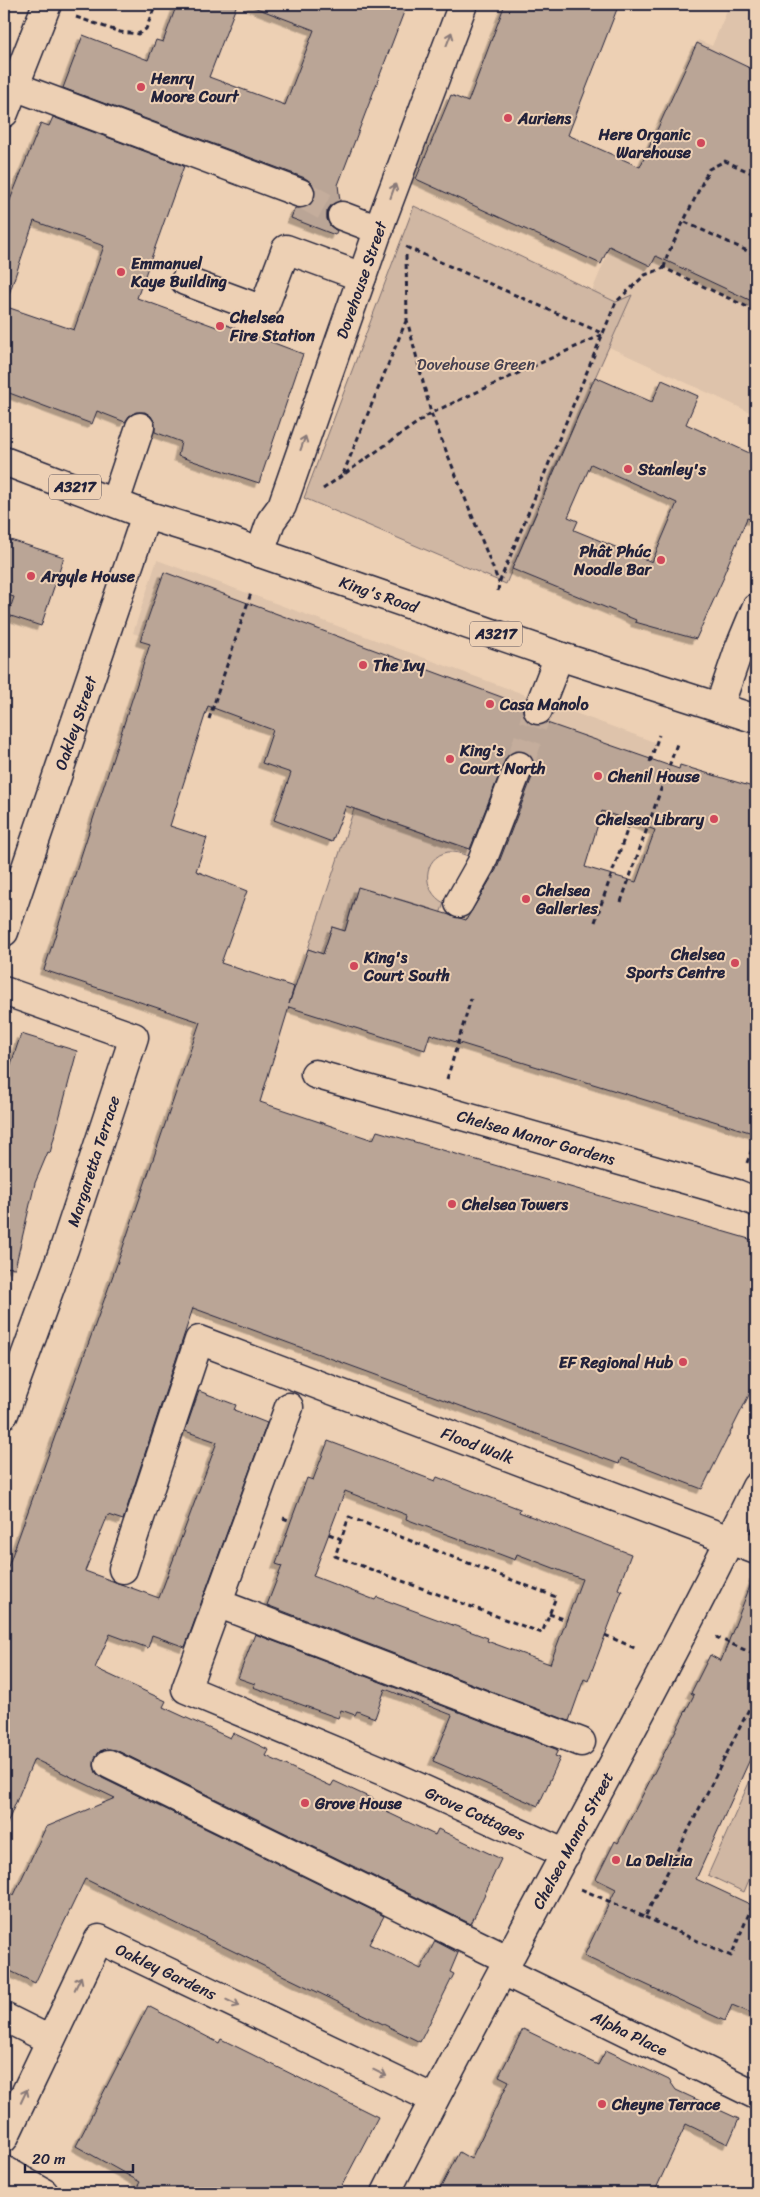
<svg xmlns="http://www.w3.org/2000/svg" width="760" height="2197" font-family="Sriracha,sans-serif">
  <style>
    .built { fill: #dec3ab }
    .green { fill: #d0b7a3; stroke: #796c6f }
    .building { fill: #baa596; stroke: #22223b; fill-rule: evenodd; filter: url(#shadow) }
    .lines { fill: none; stroke-linecap: round; stroke-linejoin: round }
    .minor-tunnel { stroke: #c4ad9c; stroke-width: 28; stroke-dasharray: 28 14; stroke-linecap: butt }
    .minor-casing { stroke: #22223b; stroke-width: 31 }
    .major-casing { stroke: #22223b; stroke-width: 31 }
    .path { stroke: #22223b; stroke-width: 3; stroke-dasharray: 5 4; stroke-linecap: butt }
    .minor { stroke: #edd0b4; stroke-width: 28 }
    .major { stroke: #edd0b4; stroke-width: 28 }
    .oneway { stroke: #887978 }
    .poi-dot { fill: #d1495b; stroke: #edd0b4; stroke-width: 2 }
    .labels { text-anchor: middle; stroke-width: 4; stroke-linejoin: round; paint-order: stroke }
    .shield { fill: #edd0b4; stroke: #5f565f; stroke-width: 1 }
    .shield-label { font-size: 15px; font-weight: bold; fill: #22223b }
    .poi-label { font-size: 16px; font-weight: bold; fill: #22223b; stroke: #edd0b4; text-anchor: start }
    .street-label { font-size: 16px; fill: #22223b; stroke: #edd0b4 }
    .park-label { font-size: 16px; fill: #454050; stroke: #edd0b4 }
  </style>
  <defs>
    <filter id="shadow"><feDropShadow dx="-4.5" dy="4.5" stdDeviation="0" flood-color="#0004"/></filter>
  </defs>
  <rect width="100%" height="100%" fill="#edd0b4"/>
  <filter id="ink" filterUnits="userSpaceOnUse"><feTurbulence type="fractalNoise" baseFrequency=".02" numOctaves="2"/><feDisplacementMap in="SourceGraphic" scale="10" xChannelSelector="R" yChannelSelector="G"/><feConvolveMatrix kernelMatrix="1 2 1 2 8 2 1 2 1" color-interpolation-filters="sRGB"/></filter>
  <g filter="url(#ink)">
    <g class="built">
      <path d="M730,4h26v411l-147,-68 23,-52 -16,7 -24,-11 51,-122 6,-21 49,-108 14,6z"/>
      <path d="M157,560l500,183 -27,77 -497,-187z"/>
    </g>
    <g class="green">
      <path d="M414,206l202,96 16,-7 -77,172 -49,117 -202,-86z"/>
      <path d="M354,809l125,43 -4,7c-7,-3 -18,-8 -27,-7 -26,5 -27,39 -4,51l-8,22 -4,-16 -64,-19 -4,12 -10,-3 -9,32 -13,-4 -9,27 -15,-5z"/>
      <path d="M756,1767v96l-12,29 -36,-17z"/>
    </g>
    <g class="building">
      <path d="M177,4h60l-28,73 76,28 29,-75 -63,-24 1,-2h155l-69,181 2,16 -7,3 -6,7v8l3,7 7,5 -2,4 -44,-17 4,-10h7l8,-3 5,-7v-7l-3,-8 -7,-5 -242,-90 20,-53 65,25 8,-20 7,2z"/>
      <path d="M505,4h114l-51,131 72,32 57,-124 59,28v232l-100,-47 -5,10 -42,-20 -8,18 -185,-85 35,-84 17,7z"/>
      <path d="M53,117l131,49 -47,132 85,31 2,-5 79,30 -44,129 -81,-27 3,-14 -26,-10v-9l-4,-7 -6,-4h-9l-7,4 -4,6 -28,-11 -5,13 -88,-33v-85l70,24 30,-84 -70,-25 -26,76 -4,-1v-81l37,-92 8,3z"/>
      <path d="M595,377l57,25 10,-22 36,16 -12,28 70,32v65l-9,-3 -24,58 1,1 -28,62 -61,-17 1,-2 -124,-51zM591,464l86,39 -25,59 -78,-32 4,-9 -10,-4z"/>
      <path d="M4,538l60,19 -23,69 -33,-11 6,-18 -10,-3z"/>
      <path d="M164,572l359,133v7l3,7 7,6h7l7,-2 132,46 1,-4 76,23v346l-326,-100 -5,16 -136,-43 -29,95 113,38 4,-9 379,110v140l-54,108 -81,-31 -2,6 -426,-156 -70,212 -15,-5 -23,56 74,27 58,-156 -32,-11 14,-40 37,14 -2,5 33,13 -82,224 -33,-12 -4,13 -38,-14 -15,34 71,33 -3,6 67,31 3,-5 36,17 -3,6 65,30 3,-5 41,19 -3,5 63,30 3,-6 63,30 -30,65 -355,-174 -9,-1 -7,2 -5,7 -1,8 2,7 6,5 282,138 -15,28 52,25 14,-28 23,12 -8,19 4,2 -34,68 -335,-163 -50,104 -31,-15v-78l10,5 32,-68 69,-29 -81,-39 -30,72v-253l117,-325 79,-231 -156,-52 106,-326 -10,-3zM208,706l65,24 -11,33 29,10 -17,47 58,22 14,-36 124,43 35,-89 5,-6 7,-3h7l7,5 3,7v9l-38,98 -30,50 -108,-33 -13,44 -13,-4 -9,27 -15,-5 -19,55 5,-17 -73,-24 26,-72 -51,-20 11,-33 -37,-12zM602,811l53,19 -19,52 -51,-15z"/>
      <path d="M21,1034l56,17 -27,102 -2,-1 -13,31 -20,85 -11,-1v-182z"/>
      <path d="M328,1441l107,40 2,-4 83,32 -1,3 112,42 -13,35 4,2 -34,90 -4,-2 -15,42 -302,-116 15,-39 -6,-2 15,-43 16,-43 6,2zM345,1491l62,24 -1,4 109,41 2,-6 65,25 -32,85 -63,-23 1,-3 -111,-41 -2,3 -62,-24z"/>
      <path d="M754,1576h2v170l-60,133 60,28v108l-24,-10 -7,16 -141,-65 32,-67 -20,-10 19,-38 3,2 76,-148 -3,-2 19,-38 11,6z"/>
      <path d="M255,1634l303,116 -3,6 5,2 -20,44 -2,4 -105,-45 19,-46 -67,-26 -10,29 -18,-7 -2,4 -14,-5 -3,8 -85,-31 2,-3 -17,-6z"/>
      <path d="M148,2006l71,37 2,-4 157,78 -40,76h-204l6,-11 -64,-36z"/>
      <path d="M523,2029l75,36 8,-15 63,30 7,10 63,29 -11,25 -42,-20 -32,69h-216l21,-41 12,7 38,-78 -10,-5z"/>
    </g>
    <g class="lines">
      <g class="minor-tunnel">
        <path d="M300,193l42,23"/>
        <path d="M519,766l19,-56"/>
      </g>
      <g class="minor-casing">
        <g id="minor">
          <path d="M14,86l286,107"/>
          <path d="M4,113l43,-109"/>
          <path d="M342,216l37,14"/>
          <path d="M185,281l78,29 23,-61 76,28"/>
          <path d="M115,502l25,-75"/>
          <path id="s1" d="M260,553l11,-32 11,-15 102,-292 79,-210"/>
          <path d="M538,710l21,-54"/>
          <path d="M459,903l22,-39 38,-98"/>
          <path d="M4,991l130,46 -70,212 -60,165"/>
          <path id="s2" d="M315,1074l422,120 19,8"/>
          <path id="s3" d="M289,1407l-103,282 199,83 181,82"/>
          <path id="s4" d="M123,1569l76,-229 557,210"/>
          <path d="M217,1603l364,139"/>
          <path d="M109,1764l400,196"/>
          <path id="s5" d="M503,1971l253,124"/>
          <path d="M4,2017l46,23"/>
          <path id="s6" d="M4,2138l95,-199 335,160"/>
          <path d="M4,2170l40,23"/>
          <path id="s7" d="M386,2193c120,-237 253,-467 370,-706"/>
        </g>
      </g>
      <g class="major-casing">
        <g id="major">
          <path id="s8" d="M4,461l142,54 84,26 30,12 299,103 197,63"/>
          <path d="M719,707l20,-58 17,-41"/>
          <path id="s9" d="M4,932l142,-417"/>
        </g>
      </g>
      <g class="path">
        <path d="M76,17l44,15 18,2 8,-5 10,-25"/>
        <path d="M685,222l71,33"/>
        <path d="M406,247l198,87"/>
        <path d="M406,255l1,65 24,93 68,170"/>
        <path d="M664,268l3,-12 42,-87 16,-8 31,14"/>
        <path d="M343,474l63,-153"/>
        <path d="M323,489l108,-76 173,-79"/>
        <path d="M498,591l1,-8 117,-281 29,-27 19,-7 92,43"/>
        <path d="M209,719l42,-126"/>
        <path d="M650,762l9,-27"/>
        <path d="M621,902l57,-161"/>
        <path d="M595,922l37,-106"/>
        <path d="M447,1079l24,-80"/>
        <path d="M747,1163l9,-25"/>
        <path d="M349,1517l207,80 -14,36 -207,-77z"/>
        <path d="M283,1518l8,3"/>
        <path d="M329,1534l12,5"/>
        <path d="M549,1614l18,6"/>
        <path d="M605,1635l32,14"/>
        <path d="M716,1637l40,18"/>
        <path d="M581,1889l64,28 111,-222"/>
        <path d="M645,1917l86,39 25,-59"/>
      </g>
      <use href="#minor" class="minor"/>
      <use href="#major" class="major"/>
    </g>
    <defs><path id="oneway-shaft" d="M-6 0H5M1.5-3L5.5 0L1.5 3" fill="none" stroke-width="1.6" stroke-linecap="round" stroke-linejoin="round" transform="scale(1.25)"/></defs>
    <g class="oneway">
      <use href="#oneway-shaft" transform="translate(449 39) rotate(-69)"/>
      <use href="#oneway-shaft" transform="translate(393 191) rotate(-70)"/>
      <use href="#oneway-shaft" transform="translate(303 443) rotate(-70)"/>
      <use href="#oneway-shaft" transform="translate(78 1983) rotate(-64)"/>
      <use href="#oneway-shaft" transform="translate(233 2003) rotate(26)"/>
      <use href="#oneway-shaft" transform="translate(380 2073) rotate(26)"/>
      <use href="#oneway-shaft" transform="translate(24 2096) rotate(-65)"/>
    </g>
  </g>
  <g class="poi-dot">
    <circle cx="141" cy="87" r="5"/>
    <circle cx="508" cy="118" r="5"/>
    <circle cx="701" cy="143" r="5"/>
    <circle cx="121" cy="272" r="5"/>
    <circle cx="220" cy="326" r="5"/>
    <circle cx="628" cy="469" r="5"/>
    <circle cx="661" cy="560" r="5"/>
    <circle cx="31" cy="576" r="5"/>
    <circle cx="363" cy="665" r="5"/>
    <circle cx="490" cy="704" r="5"/>
    <circle cx="450" cy="759" r="5"/>
    <circle cx="598" cy="776" r="5"/>
    <circle cx="714" cy="819" r="5"/>
    <circle cx="526" cy="899" r="5"/>
    <circle cx="735" cy="963" r="5"/>
    <circle cx="354" cy="966" r="5"/>
    <circle cx="452" cy="1204" r="5"/>
    <circle cx="683" cy="1362" r="5"/>
    <circle cx="305" cy="1803" r="5"/>
    <circle cx="616" cy="1860" r="5"/>
    <circle cx="602" cy="2104" r="5"/>
  </g>
  <g class="labels">
    <g class="shield">
      <rect x="49" y="474.5" width="52" height="25" rx="4"/>
      <rect x="470" y="621.5" width="52" height="25" rx="4"/>
    </g>
    <g class="shield-label">
      <text x="75" y="492">A3217</text>
      <text x="496" y="639">A3217</text>
    </g>
    <g class="poi-label">
      <text x="151" y="84">Henry<tspan x="151" dy="18">Moore Court</tspan></text>
      <text x="518" y="124">Auriens</text>
      <text x="691" y="140" text-anchor="end">Here Organic<tspan x="691" dy="18">Warehouse</tspan></text>
      <text x="131" y="269">Emmanuel<tspan x="131" dy="18">Kaye Building</tspan></text>
      <text x="230" y="323">Chelsea<tspan x="230" dy="18">Fire Station</tspan></text>
      <text x="638" y="475">Stanley's</text>
      <text x="651" y="557" text-anchor="end">Phât Phúc<tspan x="651" dy="18">Noodle Bar</tspan></text>
      <text x="41" y="582">Argyle House</text>
      <text x="373" y="671">The Ivy</text>
      <text x="500" y="710">Casa Manolo</text>
      <text x="460" y="756">King's<tspan x="460" dy="18">Court North</tspan></text>
      <text x="608" y="782">Chenil House</text>
      <text x="704" y="825" text-anchor="end">Chelsea Library</text>
      <text x="536" y="896">Chelsea<tspan x="536" dy="18">Galleries</tspan></text>
      <text x="725" y="960" text-anchor="end">Chelsea<tspan x="725" dy="18">Sports Centre</tspan></text>
      <text x="364" y="963">King's<tspan x="364" dy="18">Court South</tspan></text>
      <text x="462" y="1210">Chelsea Towers</text>
      <text x="673" y="1368" text-anchor="end">EF Regional Hub</text>
      <text x="315" y="1809">Grove House</text>
      <text x="626" y="1866">La Delizia</text>
      <text x="612" y="2110">Cheyne Terrace</text>
    </g>
    <g class="street-label">
      <text dy="6" stroke="none"><textPath href="#s1" startOffset="292">Dovehouse Street</textPath></text>
      <text dy="6" stroke="none"><textPath href="#s8" startOffset="398">King's Road</textPath></text>
      <text dy="6" stroke="none"><textPath href="#s9" startOffset="221">Oakley Street</textPath></text>
      <text dy="6" stroke="none"><textPath href="#s2" startOffset="230">Chelsea Manor Gardens</textPath></text>
      <text transform="translate(93 1161) rotate(-72)" y="6">Margaretta Terrace</text>
      <text dy="6" stroke="none"><textPath href="#s4" startOffset="539">Flood Walk</textPath></text>
      <text dy="6" stroke="none"><textPath href="#s3" startOffset="615">Grove Cottages</textPath></text>
      <text dy="6" stroke="none"><textPath href="#s7" startOffset="399">Chelsea Manor Street</textPath></text>
      <text dy="6" stroke="none"><textPath href="#s6" startOffset="295">Oakley Gardens</textPath></text>
      <text dy="6" stroke="none"><textPath href="#s5" startOffset="141">Alpha Place</textPath></text>
    </g>
    <g class="park-label">
      <text x="476" y="370">Dovehouse Green</text>
    </g>
  </g>
  <rect width="760" height="2197" fill="none" stroke="#edd0b4" stroke-width="20"/>
  <rect x="10" y="10" width="740" height="2177" fill="none" stroke="#22223b" stroke-width="2" filter="url(#ink)"/>
  <path d="M25 2164v8h108v-8" fill="none" stroke="#22223b" stroke-width="2.5"/>
  <text x="32" y="2164" font-size="15" fill="#22223b" stroke="#edd0b4" stroke-width="4" paint-order="stroke">20 m</text>
</svg>
